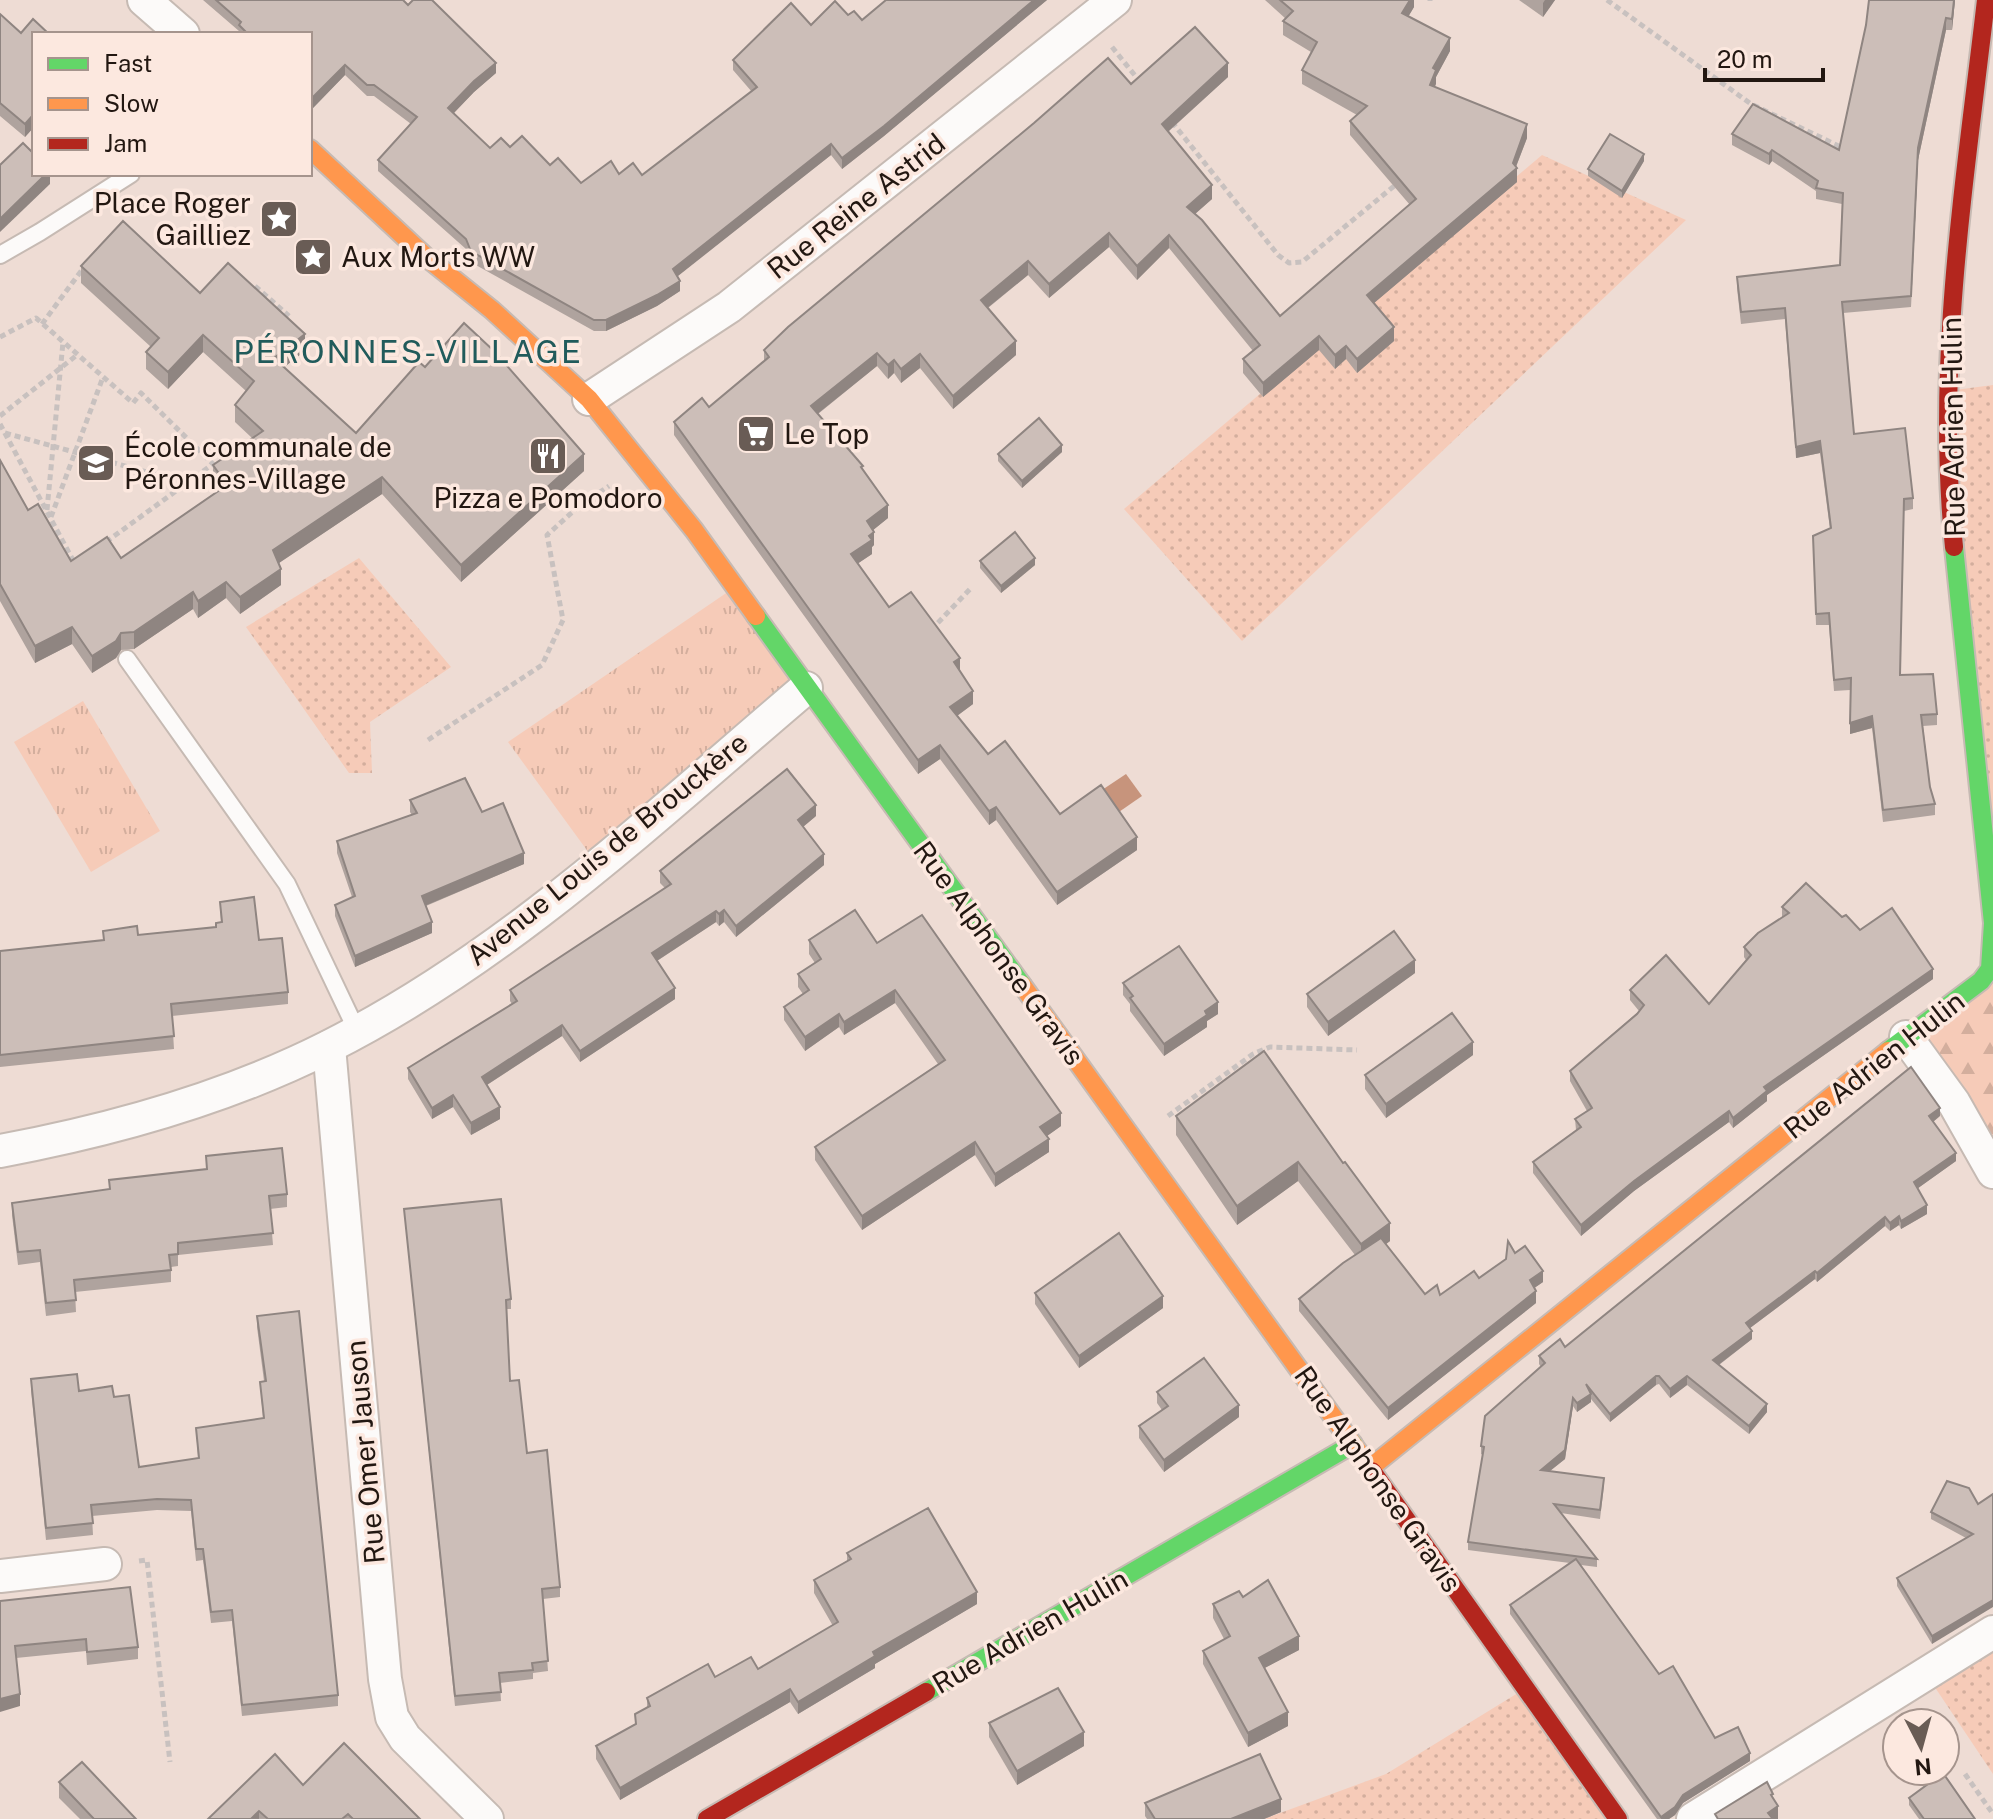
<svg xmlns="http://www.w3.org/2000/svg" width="1993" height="1819" font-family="'Public Sans',sans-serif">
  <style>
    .grass { fill: url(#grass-dots) }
    .forest { fill: url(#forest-firs) }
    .park { fill: url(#park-tufts) }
    .water { fill: #c7947c }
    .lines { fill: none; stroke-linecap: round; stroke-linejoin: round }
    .lane-casing { stroke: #c6bab3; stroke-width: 20 }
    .street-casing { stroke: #c6bab3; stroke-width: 36 }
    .fast-casing { stroke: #c6bab3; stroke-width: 22 }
    .slow-casing { stroke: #c6bab3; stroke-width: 22 }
    .jam-casing { stroke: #c6bab3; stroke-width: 22 }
    .path { stroke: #c8c1bf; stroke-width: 5; stroke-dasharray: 6 4; stroke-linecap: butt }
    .lane { stroke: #fcfaf9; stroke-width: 16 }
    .street { stroke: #fcfaf9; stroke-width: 32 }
    .fast { stroke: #63d668; stroke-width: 18 }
    .slow { stroke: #ff974d; stroke-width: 18 }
    .jam { stroke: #b3261e; stroke-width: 18 }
    .wall { fill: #afa39e }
    .shaded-wall { fill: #8f8581 }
    .building { fill: #ccbeb8; stroke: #8f8581; stroke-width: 2 }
    .labels { text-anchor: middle; stroke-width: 7; stroke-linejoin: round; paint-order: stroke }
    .poi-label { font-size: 28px; fill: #221711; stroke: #fce8df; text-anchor: start }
    .street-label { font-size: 28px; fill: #221711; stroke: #fce8df }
    .quarter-label { font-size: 32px; letter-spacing: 2px; fill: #215b5b; stroke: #fce8df }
  </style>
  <defs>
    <pattern id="grass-dots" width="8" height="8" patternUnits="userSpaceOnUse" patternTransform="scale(2)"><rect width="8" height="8" fill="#f6cbb8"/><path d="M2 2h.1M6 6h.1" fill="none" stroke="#d3ae9d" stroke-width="1.8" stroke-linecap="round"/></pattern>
    <pattern id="forest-firs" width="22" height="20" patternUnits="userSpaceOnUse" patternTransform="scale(2)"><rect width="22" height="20" fill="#f6cbb8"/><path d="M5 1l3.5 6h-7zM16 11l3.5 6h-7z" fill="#d3ae9d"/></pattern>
    <pattern id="park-tufts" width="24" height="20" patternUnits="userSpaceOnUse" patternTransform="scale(2)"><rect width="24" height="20" fill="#f6cbb8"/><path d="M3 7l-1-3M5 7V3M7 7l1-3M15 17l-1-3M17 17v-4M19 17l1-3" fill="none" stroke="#d3ae9d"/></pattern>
  </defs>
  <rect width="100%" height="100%" fill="#eedcd4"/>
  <g class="grass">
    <path d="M1542,155l144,65 -444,421 -118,-132z"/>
    <path d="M1993,385v572l-46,-566z"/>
    <path d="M359,558l92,109 -81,55 2,51h-23l-103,-146z"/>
    <path d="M1993,1632v142l-67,-100z"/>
    <path d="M1526,1688l92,131h-354l122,-45z"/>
  </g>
  <path class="forest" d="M1993,957v215l-87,-135z"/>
  <g class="park">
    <path d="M735,587l71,101 -209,176 -89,-122z"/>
    <path d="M83,701l77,130 -69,41 -77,-130z"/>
  </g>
  <path class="water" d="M1126,774l16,22 -39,27 -16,-23z"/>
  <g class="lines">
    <g class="lane-casing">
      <g id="lane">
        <path d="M0,255l40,-23 91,-58"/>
        <path d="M127,659l160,225 70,147"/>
      </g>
    </g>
    <g class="street-casing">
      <g id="street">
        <path d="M144,0l39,34"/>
        <path d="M589,399l140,-92 386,-307"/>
        <path d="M1906,1037l48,66 39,69"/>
        <path d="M329,1047l56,632 7,38 13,21 82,81"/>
        <path d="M0,1151c113,-21 225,-52 328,-104 179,-90 327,-231 478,-359"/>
        <path d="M0,1576l105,-12"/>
        <path d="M1693,1819l300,-187"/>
      </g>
    </g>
    <g class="fast-casing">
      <g id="fast">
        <path d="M756,616l266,369"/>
        <path d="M1888,1051l93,-70 9,-12 3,-46 -39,-376"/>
        <path d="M926,1692l427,-248"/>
      </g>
    </g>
    <g class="slow-casing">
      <g id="slow">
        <path d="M310,149l116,108 66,53 97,89 105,131 62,86"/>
        <path d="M1022,985l350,486"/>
        <path d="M1370,1468l518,-417"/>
      </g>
    </g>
    <g class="jam-casing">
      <g id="jam">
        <path d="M1954,547c-19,-184 11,-365 32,-547"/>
        <path d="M1372,1471l246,348"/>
        <path d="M707,1819l219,-127"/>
      </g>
    </g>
    <g class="path">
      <path d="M1607,0l144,104 94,45"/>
      <path d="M1430,1v-1"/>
      <path d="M1112,47l29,36"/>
      <path d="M1172,122l106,133 11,8 13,-1 97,-80"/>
      <path d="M255,286l34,30"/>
      <path d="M42,324l42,-57"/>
      <path d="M0,337l36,-19 97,85 8,-10 72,71 -107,78"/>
      <path d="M0,416l77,-61"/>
      <path d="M0,424l75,140"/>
      <path d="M5,433l182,50"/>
      <path d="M47,510l16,-168"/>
      <path d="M51,517l52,-140"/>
      <path d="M931,630l41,-43"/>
      <path d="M428,740l114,-75 21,-45 -16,-85 32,-29 30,-20"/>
      <path d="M1168,1116l85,-62 17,-7 87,3"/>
      <path d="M139,1561l8,-1 23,202"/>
      <path d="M1965,1774l28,40"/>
    </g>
    <use href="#lane" class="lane"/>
    <use href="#street" class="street"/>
    <use href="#fast" class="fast"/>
    <use href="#slow" class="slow"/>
    <use href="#jam" class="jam"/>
  </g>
  <g class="wall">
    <path d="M203,0h200l93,73 -22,19 -20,21 36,35 20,-1 40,18 31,18 38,-9 23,1 110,-83 -19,-22v-10l78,-35 37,-10 14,5 24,-20h161l-163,136 -42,33 -11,-14 -154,121 3,15 -23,15 -51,25h-12l-120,-67 -4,-4 -4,-11 -88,-78v-11l33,-36 -37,-28h-7l-22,-21 -32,33 -3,-3v-71h-71v-3z"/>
    <path d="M1265,0h149v7l-6,10 42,34 -14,26 -1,10 92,51 -11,29 1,15 -143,121 20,38 -37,32 -11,-14 -11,10 -16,-19 -56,47 -20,-24v-14l10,-8 -84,-103 -32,32 -28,-33 -60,51 -21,-23 -40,33 28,47 -63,54 -33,-41 -19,15 -7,-10 -6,6 -11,-13 -59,48 45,56 25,48 -15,12 1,15 -2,2v7l-15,10 32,43 71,64 13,33 -16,12 31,38 72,60 77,36 -80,55 -61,-85 -7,5 -49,-66 -22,15 -244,-339v-13l35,-15 55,-46v-11l367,-266 97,-7 -60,55 44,67 -17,15 85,102 130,-111 -60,-70v-14l7,-6 -55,-31v-14l9,-18 -28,-17v-14l3,-2z"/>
    <path d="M1519,0h36l-12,17z"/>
    <path d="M1869,0h86l-3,30h-6l-28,130 -7,147 -68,6 11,121 59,64v11l-9,2 -4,164 37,39v11l-14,1 7,61 5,17v11l-52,7 -11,-94 -22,6v-44l-16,1 -5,-66h-13l-3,-89 17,-7 -10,-76 -24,5 -11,-139 -44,5 -4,-36v-11l103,-12 2,-61 -26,-5v-8l-44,-30 -3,4 -37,-20v-11l107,16 27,-125z"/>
    <path d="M0,14l21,19 13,1v93l-9,10 -25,-21z"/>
    <path d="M1644,161l-22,37 -34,-22v-7z"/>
    <path d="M81,266l119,27 105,58 -21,16 72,66 69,-66 159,104 -123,111 -79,-88 -103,69 2,22 -41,29 -14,-16 -28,20 -5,-9 -59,40 -13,1 -5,8 -24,15 -20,-29 -37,19 -35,-62v-141l28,50 43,51 50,-3 98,-68 -6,-8v-17l39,-27 -17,-16v-17l11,-14 -43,-39 -35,37 -22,-20v-17l5,-5 -70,-64z"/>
    <path d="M1062,452l-40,36 -24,-27v-7z"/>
    <path d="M980,561l55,4 -34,28 -21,-25z"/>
    <path d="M410,800l72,12 42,52 -98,42 6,27 -77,34 -20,-51v-11l17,-8 -15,-44v-12l75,-26 -2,-3z"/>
    <path d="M816,816l-13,11 21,38 -88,72 -12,-15 -5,4 -3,-4 -59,39 18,38 -95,63 -18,-26 -75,49 13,34 -29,16 -18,-28 -21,12 -24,-40v-11l104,-64 -2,-3v-11l155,-102 -5,-5v-12z"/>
    <path d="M220,902l39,38 29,52v12l-116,12 2,33 -174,18v-116l103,-11v-9l35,4 78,-8 5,-4z"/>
    <path d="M1782,907l60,10 91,62 -166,116v6l-34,27 -4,-6 -95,69 -53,45 -48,-63v-11l43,-32 -1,-11 12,-8 -17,-30v-10l69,-60 -9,-11v-10l79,14 37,-44 -2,-3v-10l38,-30z"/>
    <path d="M809,940l68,3 184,183 -14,10 2,16 -54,35 -20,-32 -113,75 -47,-70v-13l123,-83 -43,-61 -51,32 -5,-8 -34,24 -21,-31v-13l19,-13 -5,-7v-13l17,-11 -6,-9z"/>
    <path d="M1415,973l-87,63 -21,-29v-13z"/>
    <path d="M1123,983l95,31 -11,7v6l-43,29 -34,-45v-7l-7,-9z"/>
    <path d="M1264,1051l126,190 -4,3 39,50 15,1 39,-17 36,-25 28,29 -9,6 2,15 -148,117 -89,-109v-12l56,-44 -57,-74 -61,44 -61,-90v-19z"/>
    <path d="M1473,1055l-87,63 -21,-29v-14z"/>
    <path d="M1940,1116l-7,6 23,39 -38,27 9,26 -26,15 -2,-4 -9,6 -5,-5 -68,56 -2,-3 -65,49 2,11 -33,26 48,47 -18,22 -62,-49 -17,13 -11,-14 -3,1 -46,37 -19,-23v3l-14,10 -4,-6 -8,53 -15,12 54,15 -4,33 -39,-6 36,46v8l-16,-2 78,109 56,64 35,23 -67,42 -8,12 -6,4h-12l-147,-205v-9l60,-42 -102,-13v-8l15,-87 -2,-1v-8l60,-79 -2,-3v-8l26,-9z"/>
    <path d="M206,1156l81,38v13l-17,2 3,36 -95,10v11l-7,1v15l-96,10 1,20 -30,4 -6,-54 -22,3 -6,-50v-12l97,-14v-9l97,-11z"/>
    <path d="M404,1209l107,90v10h-5l4,72 17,72 33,134v10l-17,2 5,72 -15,2v6l-33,4 1,18 -46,5z"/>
    <path d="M1035,1293l128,15 -84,60 -44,-64z"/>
    <path d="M257,1316l81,379v11l-96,10 -10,-95 -21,2 -8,-63 -7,1 -5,-50 -34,-1 -65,6 1,19 -47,5 -15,-150v-11l48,12 35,6 25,70 59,-9 -2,-30 67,-10 -3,-36 4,-1 -7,-54z"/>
    <path d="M1157,1392l82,25 -75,55 -25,-34v-12l23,-16 -5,-7z"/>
    <path d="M1993,1494l-61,150 -35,-58v-8l69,-40 -35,-19v-7l47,-8z"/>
    <path d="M847,1553l130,51 -102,60v4l-77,46 -8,-12 -170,98 -24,-41v-13l40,-22 11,-16v-10l68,-21 43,-8 75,-43 -19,-33v-13l33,-19z"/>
    <path d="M1243,1597l56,53 -35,18 24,58 -40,21 -45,-83v-13l21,-12 -11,-21v-14z"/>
    <path d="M0,1601l138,46v12l-51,6 -1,-14 -70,7 4,48z"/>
    <path d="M989,1723l95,23 -67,39 -28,-48z"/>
    <path d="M59,1782l77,37h-56l-21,-21z"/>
    <path d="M303,1785l117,34h-212z"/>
    <path d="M1909,1798l66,21h-56l-10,-14z"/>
    <path d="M1145,1803l136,9 -17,7h-117l-2,-3z"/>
  </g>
  <g class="shaded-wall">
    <path d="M1034,0h13l-163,136 -42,33v-11z"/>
    <path d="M1410,0h4v7l-12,20v-14z"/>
    <path d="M1545,0h10l-12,17v-14z"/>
    <path d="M1954,0h1l-3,30v-11z"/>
    <path d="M1946,18v12l-28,130 -7,147 7,-159z"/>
    <path d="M1450,38v13l-14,26v7l-6,14v-13l3,-17z"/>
    <path d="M496,63v10l-22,19 -26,27v-11l26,-27z"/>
    <path d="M1228,63v14l-66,60v-13z"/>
    <path d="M345,65v10l-32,33v-11z"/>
    <path d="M34,114v13l-9,10v-13z"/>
    <path d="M1527,124v14l-12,31 2,-1v14l-150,127v-14l146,-132z"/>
    <path d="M831,144v11l-158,125v-11z"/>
    <path d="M1772,150v11l-3,4v-11z"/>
    <path d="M1644,154v7l-22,37v-7z"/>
    <path d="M46,174h4v10l-50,48v-13z"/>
    <path d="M1212,185v14l-25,22v-14z"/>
    <path d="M1109,233v14l-60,51v-14z"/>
    <path d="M1169,235v13l-32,32v-14z"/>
    <path d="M1028,261v14l-47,38v-13z"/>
    <path d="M680,281v10l-23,15 -51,25v-11z"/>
    <path d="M1394,327v14l-37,32v-14z"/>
    <path d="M305,334v17l-31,24v-17z"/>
    <path d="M203,335v17l-35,37v-17z"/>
    <path d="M1319,336v14l-56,47v-14z"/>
    <path d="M1016,341v14l-63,54v-13z"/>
    <path d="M1346,346v13l-11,10v-14z"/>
    <path d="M877,353v13l-66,53v-13z"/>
    <path d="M920,354v14l-19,15v-14z"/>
    <path d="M894,360v13l-6,6v-14z"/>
    <path d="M1820,441v12l-24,5v-11z"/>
    <path d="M1062,445v7l-40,36v-7z"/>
    <path d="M584,454v17l-123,111v-17z"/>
    <path d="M382,477v17l-109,73v-17z"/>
    <path d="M888,505v13l-21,17v-14z"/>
    <path d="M874,532v13l-2,2v7l-21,14v-14z"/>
    <path d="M1035,558v7l-34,28v-7z"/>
    <path d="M281,569v16l-41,29v-17z"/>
    <path d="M226,582v16l-28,20v-17z"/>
    <path d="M193,592v17l-59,40v-17z"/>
    <path d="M72,627v17l-37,19v-17z"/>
    <path d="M121,633v17l-5,8 -24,15v-17z"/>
    <path d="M960,658v13l-6,-9z"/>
    <path d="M973,691v13l-23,17v-14z"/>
    <path d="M1872,716v12l-22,6v-11z"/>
    <path d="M940,745v14l-22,15v-14z"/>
    <path d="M816,805v11l-18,15v-11z"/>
    <path d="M996,807v13l-7,5v-14z"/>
    <path d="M1137,837v13l-80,55v-13z"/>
    <path d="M524,853v11l-102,43v-11z"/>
    <path d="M824,854v11l-88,72v-11z"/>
    <path d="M724,910v12l-5,4v-12z"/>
    <path d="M716,911v11l-64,42v-11z"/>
    <path d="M432,922v11l-77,34v-11z"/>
    <path d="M1415,960v13l-87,63v-14z"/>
    <path d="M1933,969v10l-166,116v6l-34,27v-10l31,-31z"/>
    <path d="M675,988v11l-95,63v-11z"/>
    <path d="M895,990v13l-51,32v-13z"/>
    <path d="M1218,1002v12l-11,7v6l-43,29v-12l41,-33z"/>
    <path d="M839,1014v13l-34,24v-14z"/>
    <path d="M562,1025v11l-80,52v-11z"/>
    <path d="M1473,1042v13l-87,63v-14z"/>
    <path d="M453,1095v12l-21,12v-11z"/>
    <path d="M500,1107v12l-29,16v-12z"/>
    <path d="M1940,1108v8l-11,9v-9z"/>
    <path d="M1729,1111v11l-95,69 -53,45v-11l53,-44z"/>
    <path d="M1061,1113v13l-21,15v-14z"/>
    <path d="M1049,1139v13l-54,35v-13z"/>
    <path d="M975,1142v13l-113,75v-14z"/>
    <path d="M1956,1153v8l-42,30v-9z"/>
    <path d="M1298,1162v19l-61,44v-19z"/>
    <path d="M1927,1205v9l-26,15v-8z"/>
    <path d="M1899,1216v9l-9,6v-8z"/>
    <path d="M1885,1217v9l-68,56v-9z"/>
    <path d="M1390,1223v18l-29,22v-19z"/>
    <path d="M1543,1271v11l-13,9v-11z"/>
    <path d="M1815,1271v8l-69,52v-8z"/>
    <path d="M1536,1291v12l-148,117v-12z"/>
    <path d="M1163,1296v12l-84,60v-12z"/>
    <path d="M1752,1331v8l-39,30v-9z"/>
    <path d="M1656,1376v9l-46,37v-8z"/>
    <path d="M1687,1376v9l-17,13v-9z"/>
    <path d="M1591,1394v8l-14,10v-9z"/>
    <path d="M1573,1398v8l-8,53 -24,19v-8z"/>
    <path d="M1767,1404v8l-18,22v-8z"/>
    <path d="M1239,1405v12l-75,55v-12z"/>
    <path d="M977,1592v12l-102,60v4l-77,46v-12l75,-50z"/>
    <path d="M1993,1600v7l-61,37v-8z"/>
    <path d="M1299,1636v14l-40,21v-13z"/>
    <path d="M790,1689v13l-170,98v-12z"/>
    <path d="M20,1694v12l-20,6v-13z"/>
    <path d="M1288,1712v14l-40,21v-14z"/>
    <path d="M1084,1732v14l-67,39v-14z"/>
    <path d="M1750,1753v8l-67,42 -8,12 -6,4h-8v-2l22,-22z"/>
    <path d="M1281,1799v13l-17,7h-33z"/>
    <path d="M1778,1806v13h-10v-6z"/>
    <path d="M259,1811v8h-8z"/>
  </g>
  <g class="building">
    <path d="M216,0h187l5,5 5,-5h19l64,63 -22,18 -26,27 42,40 11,-10 9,9 12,-11 28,29 8,-7 23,25 30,-22 8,13 14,-11 9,12 115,-88 -24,-27 58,-57 20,22 24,-24 13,14 6,-4 8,9 24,-20h148l-150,126 -42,32 -11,-14 -158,125 7,12 -23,14 -51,25h-12l-120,-67 -4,-4 -4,-10 -88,-79 39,-43 -43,-32h-7l-22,-20 -32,32 -3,-3v-60h-62l-9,-9 2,-3z"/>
    <path d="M1280,0h130l-8,13 48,25 -17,30 3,2 -6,15 97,39 -14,39 4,5 -150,127 27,32 -37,32 -11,-13 -11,9 -16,-19 -56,47 -20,-24 17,-14 -91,-110 -32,31 -28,-33 -60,51 -21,-23 -47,39 35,41 -63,55 -33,-42 -19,15 -7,-9 -6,5 -11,-12 -66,53 52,60 -2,1 27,38 -21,16 7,11 -5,4 3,4 -21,14 38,53 22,-15 49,66 -6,4 19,29 -23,16 38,47 17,-13 55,73 41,-29 36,52 -80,55 -61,-85 -7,4 -49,-66 -22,15 -244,-338 28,-24 7,9 60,-50 -5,-7 24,-23 246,-204 74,-65 23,26 64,-57 33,36 -66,61 50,61 -25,22 15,13 78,96 136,-117 -66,-78 17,-15 -65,-36 15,-28 -34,-21 10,-10z"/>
    <path d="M1869,0h85l-2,19 -6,-1 -28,130 -7,148 -69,6 12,132 51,-6 8,70 -9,1 -4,176 33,-1 4,40 -16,1 9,72 5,17 -52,6 -11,-94 -22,7 1,-45 -17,2 -5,-67 -13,1 -3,-78 18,-8 -11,-87 -24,6 -11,-139 -44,4 -4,-35 103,-12 3,-72 -27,-5 2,-7 -46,-31 -3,4 -37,-20 21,-30 86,46 27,-125z"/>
    <path d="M0,14l21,19 12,-14 16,15h-15v80l-9,10 -25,-21z"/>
    <path d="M1610,134l34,20 -22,37 -34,-22z"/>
    <path d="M23,143l11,11v20h12l-46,45v-54z"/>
    <path d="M123,221l77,72 28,-30 77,71 -31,24 82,75 63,-71 6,5 39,-44 31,29 89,102 -123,111 -79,-88 -109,73 8,19 -41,28 -14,-15 -28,19 -5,-9 -59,40 -13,1 -5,8 -24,15 -20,-29 -37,19 -35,-62v-124l28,50 10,-6 33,57 36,-24 14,21 106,-73 -14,-20 50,-34 -28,-26 19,-24 -51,-46 -35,37 -22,-20 13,-14 -78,-72z"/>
    <path d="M1039,418l23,27 -40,36 -24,-27z"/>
    <path d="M1015,532l20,26 -34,28 -21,-25z"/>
    <path d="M787,769l29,36 -18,15 26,34 -88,72 -12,-16 -5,4 -3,-3 -64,42 23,35 -95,63 -18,-26 -80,52 18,30 -29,16 -18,-28 -21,13 -24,-40 109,-67 -7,-11 161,-106 -11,-13z"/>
    <path d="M465,778l17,34 21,-9 21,50 -102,43 10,26 -77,34 -20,-51 20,-9 -18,-55 80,-28 -7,-13z"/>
    <path d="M1806,883l36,34 4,-2 14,15 32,-22 41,61 -169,118 3,4 -34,27 -4,-7 -95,70 -53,44 -48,-63 48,-35 -6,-8 17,-11 -22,-37 67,-57 7,-9 -14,-15 36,-35 43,49 42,-49 -7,-8 14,-14 31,-20 -7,-6z"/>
    <path d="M254,897l5,43 23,-2 6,54 -117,12 3,32 -174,19v-104l104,-11 -1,-9 34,-5 1,9 78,-8v-4l6,-1 -2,-20z"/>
    <path d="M855,910l22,33 45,-28 139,198 -21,14 9,12 -54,35 -20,-32 -113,74 -47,-69 130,-87 -50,-70 -51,32 -5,-8 -34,23 -21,-30 25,-17 -11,-16 23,-15 -12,-19z"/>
    <path d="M1394,931l21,29 -87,62 -21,-28z"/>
    <path d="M1179,946l39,56 -13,9 2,4 -43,29 -34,-46 3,-2 -10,-13z"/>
    <path d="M1452,1013l21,29 -87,62 -21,-29z"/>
    <path d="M1264,1051l79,112 2,-1 45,61 -29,21 -63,-82 -61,44 -61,-90z"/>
    <path d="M1911,1067l29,41 -11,8 27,37 -42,29 13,23 -26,16 -2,-5 -9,7 -5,-6 -68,56 -2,-2 -69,52 6,8 -39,29 54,44 -18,22 -62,-50 -17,13 -11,-13h-3l-46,38 -24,-30 5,10 -14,9 -4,-5 -8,52 -24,20 63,8 -4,32 -46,-6 43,55 -129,-17 16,-95 -3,-1 4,-30 60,-53 -6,-7 21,-17 5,8z"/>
    <path d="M282,1148l5,46 -18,2 4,37 -95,10v11l-9,1 2,15 -97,10 2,20 -30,3 -6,-53 -22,2 -6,-49 98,-14 -1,-9 98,-11 -1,-13z"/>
    <path d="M501,1199l10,100 -5,1 4,81 9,-1 8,73 20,-3 13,137 -18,2 6,72 -16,2 1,7 -34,3 2,19 -46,4 -51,-487z"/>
    <path d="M1119,1233l44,63 -84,60 -44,-63z"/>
    <path d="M1381,1238l44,56 12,-9 3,10 34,-24 5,7 27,-19 2,-18 7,12 10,-7 18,25 -13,9 6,11 -148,117 -89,-109 44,-36z"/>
    <path d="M299,1311l39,384 -96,10 -10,-95 -21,2 -8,-63h-7l-5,-49 -34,-1 -66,6 2,18 -47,5 -15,-149 46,-5 2,17 33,-5 2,11 15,-2 10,72 60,-9 -3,-30 68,-10 -4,-36 6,-1 -9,-65z"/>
    <path d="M1204,1358l35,47 -75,55 -25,-34 29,-20 -11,-14z"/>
    <path d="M1947,1481l22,7 9,16 15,-10v106l-61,36 -35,-58 76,-44 -42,-22z"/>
    <path d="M928,1508l49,84 -104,60 2,4 -77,46 -8,-13 -170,99 -24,-42 40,-22 -1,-10 15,-8 -3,-8 61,-34 7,13 36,-20 7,12 80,-47 -24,-42 37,-21 -4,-6z"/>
    <path d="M1576,1559l83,115 14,-8 42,72 23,-11 12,26 -67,42 -8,12 -14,10 -151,-212z"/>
    <path d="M1268,1580l31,56 -40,22 29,54 -40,21 -45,-82 27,-15 -17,-32 26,-13 4,6z"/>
    <path d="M130,1587l8,60 -51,5 -1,-13 -71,7 5,48 -20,5v-98z"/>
    <path d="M1058,1688l26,44 -67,39 -28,-48z"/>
    <path d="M344,1743l76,76h-67l-5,-5 -6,5h-74l-9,-8 -8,8h-43l67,-65 28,31z"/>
    <path d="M1260,1754l21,45 -50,20h-76l-10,-16z"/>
    <path d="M82,1762l54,57h-42l-35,-37z"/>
    <path d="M1943,1773l32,46h-51l-15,-21z"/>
    <path d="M1767,1782l6,12 -2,1 7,11 -10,7 5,6h-55l-3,-5z"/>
  </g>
  <defs>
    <g id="sight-square" transform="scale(2)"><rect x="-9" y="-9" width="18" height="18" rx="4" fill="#695c55" stroke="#fce8df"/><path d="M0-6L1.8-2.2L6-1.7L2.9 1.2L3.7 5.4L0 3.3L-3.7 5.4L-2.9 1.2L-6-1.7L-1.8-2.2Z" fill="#fff"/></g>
    <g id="supermarket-square" transform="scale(2)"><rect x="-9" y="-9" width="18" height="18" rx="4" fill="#695c55" stroke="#fce8df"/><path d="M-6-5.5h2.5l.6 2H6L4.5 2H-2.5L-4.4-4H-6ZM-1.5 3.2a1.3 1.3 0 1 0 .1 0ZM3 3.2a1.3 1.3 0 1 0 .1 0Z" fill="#fff"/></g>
    <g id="restaurant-square" transform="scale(2)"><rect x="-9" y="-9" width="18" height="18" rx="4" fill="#695c55" stroke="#fce8df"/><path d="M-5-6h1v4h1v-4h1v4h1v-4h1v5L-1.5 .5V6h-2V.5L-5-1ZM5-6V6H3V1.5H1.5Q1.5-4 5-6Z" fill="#fff"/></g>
    <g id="school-square" transform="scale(2)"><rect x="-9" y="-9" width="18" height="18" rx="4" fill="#695c55" stroke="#fce8df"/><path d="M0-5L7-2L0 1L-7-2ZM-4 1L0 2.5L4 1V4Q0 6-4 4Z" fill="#fff"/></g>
  </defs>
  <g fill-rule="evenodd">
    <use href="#sight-square" x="279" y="219"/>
    <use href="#sight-square" x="313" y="257"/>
    <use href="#supermarket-square" x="756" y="434"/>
    <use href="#restaurant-square" x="548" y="456"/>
    <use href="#school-square" x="96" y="463"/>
  </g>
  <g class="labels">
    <g class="poi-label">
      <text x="251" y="213" text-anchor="end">Place Roger<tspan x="251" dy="32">Gailliez</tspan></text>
      <text x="341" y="267">Aux Morts WW</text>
      <text x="784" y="444">Le Top</text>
      <text x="124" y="457">École communale de<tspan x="124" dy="32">Péronnes-Village</tspan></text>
      <text x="548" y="508" text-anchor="middle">Pizza e Pomodoro</text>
    </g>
    <g class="street-label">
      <text transform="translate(856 206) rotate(-38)" y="10">Rue Reine Astrid</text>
      <text transform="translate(1953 427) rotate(-91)" y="10">Rue Adrien Hulin</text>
      <text transform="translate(607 849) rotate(-39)" y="10">Avenue Louis de Brouckère</text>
      <text transform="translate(999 953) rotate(54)" y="10">Rue Alphonse Gravis</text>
      <text transform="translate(1874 1065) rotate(-38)" y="10">Rue Adrien Hulin</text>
      <text transform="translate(365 1452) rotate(-95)" y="10">Rue Omer Jauson</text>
      <text transform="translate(1378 1479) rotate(55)" y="10">Rue Alphonse Gravis</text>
      <text transform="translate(1030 1631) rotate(-30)" y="10">Rue Adrien Hulin</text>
    </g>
    <g class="quarter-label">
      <text x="408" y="363">PÉRONNES-VILLAGE</text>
    </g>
  </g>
  <rect x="32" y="32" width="280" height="144" fill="#fce8df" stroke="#a5948d" stroke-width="2"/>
  <rect x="48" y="58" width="40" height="12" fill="#63d668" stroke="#a5948d" stroke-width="2"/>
  <text x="104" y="72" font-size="24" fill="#221711">Fast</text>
  <rect x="48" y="98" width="40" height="12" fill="#ff974d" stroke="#a5948d" stroke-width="2"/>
  <text x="104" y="112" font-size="24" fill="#221711">Slow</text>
  <rect x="48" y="138" width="40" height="12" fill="#b3261e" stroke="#a5948d" stroke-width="2"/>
  <text x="104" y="152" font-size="24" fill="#221711">Jam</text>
  <g transform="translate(1921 1747) rotate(174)"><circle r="38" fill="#fce8df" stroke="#a5948d" stroke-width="2"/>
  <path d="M0-6L14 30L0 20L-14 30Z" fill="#695c55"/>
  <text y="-12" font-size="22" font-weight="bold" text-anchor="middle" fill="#221711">N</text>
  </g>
  <path d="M1705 68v12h118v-12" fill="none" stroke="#221711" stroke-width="4"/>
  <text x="1717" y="68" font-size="24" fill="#221711" stroke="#fce8df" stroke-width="6" paint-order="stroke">20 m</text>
</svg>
